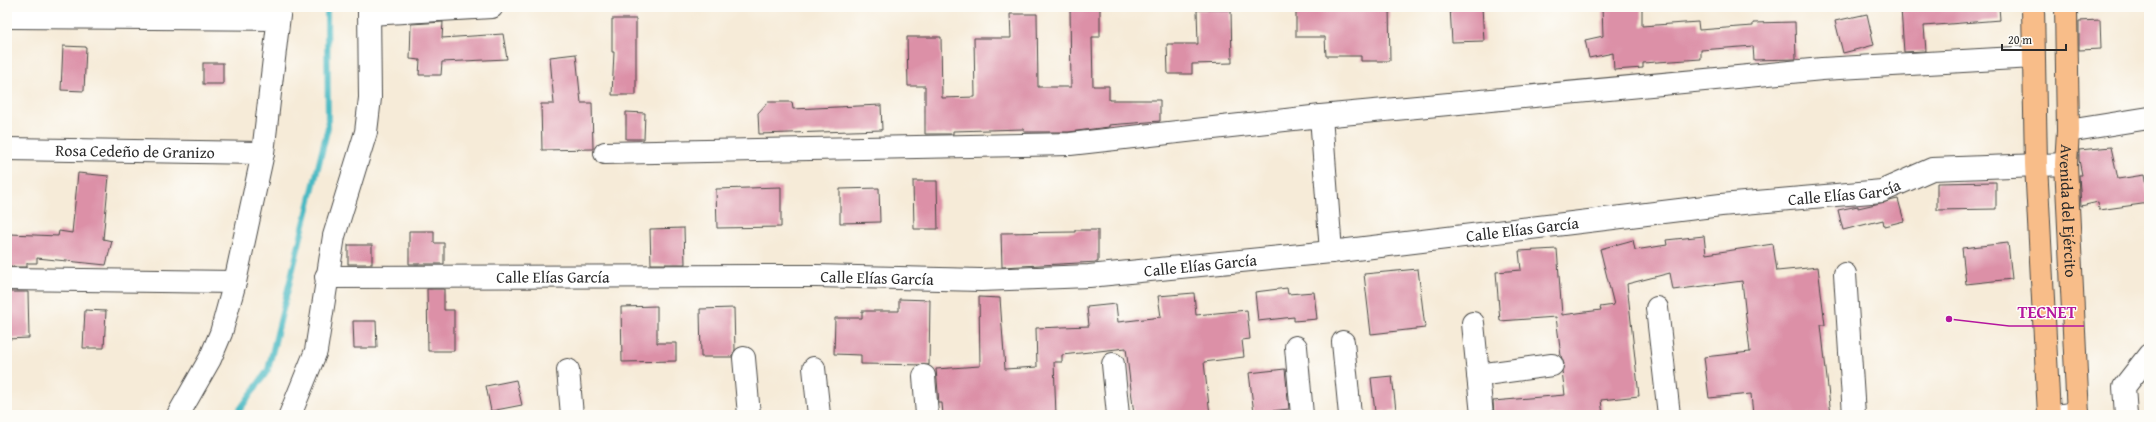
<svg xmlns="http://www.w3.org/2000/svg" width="2156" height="422" font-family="'Gentium Book Plus',serif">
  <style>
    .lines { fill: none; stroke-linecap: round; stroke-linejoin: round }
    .stream { stroke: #4ab9c3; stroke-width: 6 }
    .building { fill: #dc90a7 }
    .minor-casing { stroke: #494845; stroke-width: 24 }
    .major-casing { stroke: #494845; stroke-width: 24 }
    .minor { stroke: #fff; stroke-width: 22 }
    .major { stroke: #f8bd89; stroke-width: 22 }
    .labels { text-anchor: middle; stroke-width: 3; stroke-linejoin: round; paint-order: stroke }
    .street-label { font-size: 16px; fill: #2b2b2b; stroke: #fdfcf7 }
    .leader { fill: none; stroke: #b5179e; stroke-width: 1.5 }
    .callout-dot { fill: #b5179e; stroke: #fdfcf7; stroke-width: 1.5 }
    .callout-label { font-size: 17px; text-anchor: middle; font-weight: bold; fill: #b5179e; stroke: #fdfcf7; stroke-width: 3; stroke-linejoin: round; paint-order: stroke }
  </style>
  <rect width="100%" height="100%" fill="#fdfcf7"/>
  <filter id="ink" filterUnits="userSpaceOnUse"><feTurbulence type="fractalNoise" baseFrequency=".025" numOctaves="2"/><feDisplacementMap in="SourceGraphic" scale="8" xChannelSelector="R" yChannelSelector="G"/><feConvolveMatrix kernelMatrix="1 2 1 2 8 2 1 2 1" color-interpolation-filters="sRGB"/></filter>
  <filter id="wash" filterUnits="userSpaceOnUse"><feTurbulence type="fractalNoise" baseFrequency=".012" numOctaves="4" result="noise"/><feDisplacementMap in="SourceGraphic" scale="16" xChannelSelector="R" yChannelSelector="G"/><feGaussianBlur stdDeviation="0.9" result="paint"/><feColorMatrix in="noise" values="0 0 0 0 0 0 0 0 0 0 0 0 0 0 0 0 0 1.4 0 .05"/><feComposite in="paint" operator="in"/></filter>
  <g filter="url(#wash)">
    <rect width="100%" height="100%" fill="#f6ebd8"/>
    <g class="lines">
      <path class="stream" d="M236,415l32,-45 60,-243 -1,-120"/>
    </g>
    <g id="blocks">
      <g class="building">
        <path d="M1070,7h30v30h-8l1,49h16v14h51v21l-51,4v2l-40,5h-45v-3l-71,2v3h-28v-48h-17l-1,-49h34l1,61 33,-1 -1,-59h37l-1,-24h27l1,73h33z"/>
        <path d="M1296,7h93l1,54h-29v-5h-35l-1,-19h-29z"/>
        <path d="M1450,7h32l2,34 -32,1z"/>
        <path d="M1602,7h40v19l56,-4 1,8 54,-4v-3l42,-1 1,37 -42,1 -1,-14 -52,4v9l-58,4v5l-29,2 -1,-17 -24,5 -4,-18 18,-4z"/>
        <path d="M1933,7h66l1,13 -76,6 2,25 -22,1 -3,-43z"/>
        <path d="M1197,10h34l1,53 -40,1v10h-24l-1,-30h31z"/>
        <path d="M1867,14l7,31 -31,8 -8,-32z"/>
        <path d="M612,19h24v76h-24l2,-43h-2z"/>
        <path d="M2100,20l1,29 -22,1v-29z"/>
        <path d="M443,22l-1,16 61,-4 4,25 -65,3 -1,13h-22l1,-15 -10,-1 1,-35z"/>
        <path d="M63,46l23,1 -2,44 -23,-1z"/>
        <path d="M576,54l5,49h11l1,46 -51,1 -1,-46h13l-4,-47z"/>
        <rect x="203" y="63" width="20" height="21"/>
        <path d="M768,102h24l1,7 88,-4 1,25 -123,4 -1,-21z"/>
        <path d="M626,112l19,1 -1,26h-18z"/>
        <path d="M2111,147l7,32 26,-4 5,28 -50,7 -1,-8 -17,4 -2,-31h3l-3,-15v-10z"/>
        <path d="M78,173l31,3 -6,63 9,2 -6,24 -69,-7v5h-10v4h-18l1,-33 48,2 1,-5 13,2z"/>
        <path d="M913,181h24l1,48h-24z"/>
        <path d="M1996,182v27l-59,1v-27z"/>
        <path d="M781,187v40l-64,1 -1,-39z"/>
        <path d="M879,188l1,34 -40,1v-34z"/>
        <path d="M1898,199l6,22 -20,5 -1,-6 -40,10 -5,-20 20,-4v2z"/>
        <path d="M684,228l1,36h-34l-1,-35z"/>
        <path d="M1075,230h23v32l-96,5 -1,-34 74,-1z"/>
        <path d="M409,231h25v12h10v21h-35z"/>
        <path d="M1704,236l2,18 67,-10 4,27 41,-4 7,58h-4l10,90h-78l-2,-21 -42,4 -5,-41 46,-5 -8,-71 -69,9 -3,-17 -43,11 12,112 -38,4 2,15h-109l-1,-14 72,-6 -3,-24 2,-7 -3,-8 -5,-39 -56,4 -4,-49 25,-2 -2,-19 38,-2 5,66 39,-5 -1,-3 14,-2 -14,-56 33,-9 2,10 32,-5 -1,-5z"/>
        <path d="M2008,243l4,36 -46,5 -4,-36z"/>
        <rect x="348" y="245" width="24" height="19"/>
        <path d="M1418,269l7,59 -54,6 -7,-60z"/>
        <path d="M1287,288l1,6 26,-2 3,27 -23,2v-4l-36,4 -3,-29z"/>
        <path d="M427,289h17v21h10v41h-26z"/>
        <path d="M7,292h21l1,46 -22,1z"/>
        <path d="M1194,293l2,22 51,-5 3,29 -8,1 2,17 -40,5 6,53h-76l-8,-67 -64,7v7h-8l2,53h-113l-1,-12h-3l-3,-34 44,-3 -1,-69 21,1 5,71 32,-2 -1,-39 53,-2 -2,-19 29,-3 2,18 43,-5 -3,-21z"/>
        <path d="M899,299l31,1 -1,65 -68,-1v-9l-27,-1 1,-36h27v-7h37z"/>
        <path d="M657,306v37h19v18l-54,1 -1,-55z"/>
        <path d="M734,308l1,42 -3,7h-31l-1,-48z"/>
        <path d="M85,310l21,1 -2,37h-21z"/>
        <path d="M353,321h23l1,27h-23z"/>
        <path d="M1285,369l4,40 -35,4 -5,-40z"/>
        <path d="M1392,376l4,34 -21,2 -4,-34z"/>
        <path d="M516,380l6,25 -31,6 -5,-25z"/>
      </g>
    </g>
  </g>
  <g filter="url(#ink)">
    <use href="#blocks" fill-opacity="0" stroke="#494845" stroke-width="1"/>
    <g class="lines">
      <g class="minor-casing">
        <g id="minor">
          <path d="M369,14l123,-7"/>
          <path d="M7,17l271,2"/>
          <path d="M1321,116l10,136"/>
          <path d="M2068,131l81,-13"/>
          <path id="s1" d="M7,149l256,4"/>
          <path d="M605,153l465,-9 251,-28 501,-47 211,-12"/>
          <path d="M1845,274l9,141"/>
          <path id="s2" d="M326,277l490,-1 165,4 108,-4 242,-24 390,-47 161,-14 50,-22 134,-5"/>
          <path d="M7,279l228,3"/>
          <path d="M1657,308l12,107"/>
          <path d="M1473,323l5,52"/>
          <path d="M1343,342l7,73"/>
          <path d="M1296,347l6,68"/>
          <path d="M744,358l5,57"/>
          <path d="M1113,364l5,51"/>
          <path d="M814,368l5,47"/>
          <path d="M568,370l4,45"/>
          <path d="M924,376l3,39"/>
          <path d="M178,415l32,-56 11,-26 14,-51 28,-129 17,-146"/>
          <path d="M290,415l26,-64 18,-115 32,-104 4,-34 -1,-91"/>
          <path d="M1482,415l-4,-40 74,-10"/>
          <path d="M2063,415l15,-2"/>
          <path d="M2126,415l-2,-28 25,-32"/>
        </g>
      </g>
      <g class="major-casing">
        <g id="major">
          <path d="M2033,7l3,157 13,251"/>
          <path id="s3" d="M2066,7l2,124 -2,33 12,251"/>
        </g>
      </g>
      <use href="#minor" class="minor"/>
      <use href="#major" class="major"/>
    </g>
  </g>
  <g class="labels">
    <g class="street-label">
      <text dy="6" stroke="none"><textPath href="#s1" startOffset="128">Rosa Cedeño de Granizo</textPath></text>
      <text dy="6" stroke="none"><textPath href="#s2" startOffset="1523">Calle Elías García</textPath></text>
      <text dy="6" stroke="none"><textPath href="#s3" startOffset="204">Avenida del Ejército</textPath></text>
      <text dy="6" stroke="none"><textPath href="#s2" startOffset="1199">Calle Elías García</textPath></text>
      <text dy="6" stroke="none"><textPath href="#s2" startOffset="875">Calle Elías García</textPath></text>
      <text dy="6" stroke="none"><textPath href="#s2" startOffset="227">Calle Elías García</textPath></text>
      <text dy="6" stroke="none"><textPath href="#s2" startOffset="551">Calle Elías García</textPath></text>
    </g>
  </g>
  <path class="leader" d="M1949 319L2009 326H2084"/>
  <circle class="callout-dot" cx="1949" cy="319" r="4"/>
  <g class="callout-label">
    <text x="2047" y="318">TECNET</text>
  </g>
  <rect width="2156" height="422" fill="none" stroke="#fdfcf7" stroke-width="24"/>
  <path d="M2002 44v6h64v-6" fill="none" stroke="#2b2b2b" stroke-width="2"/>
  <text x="2008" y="44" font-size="12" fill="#2b2b2b" stroke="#fdfcf7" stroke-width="3" paint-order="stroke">20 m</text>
</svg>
